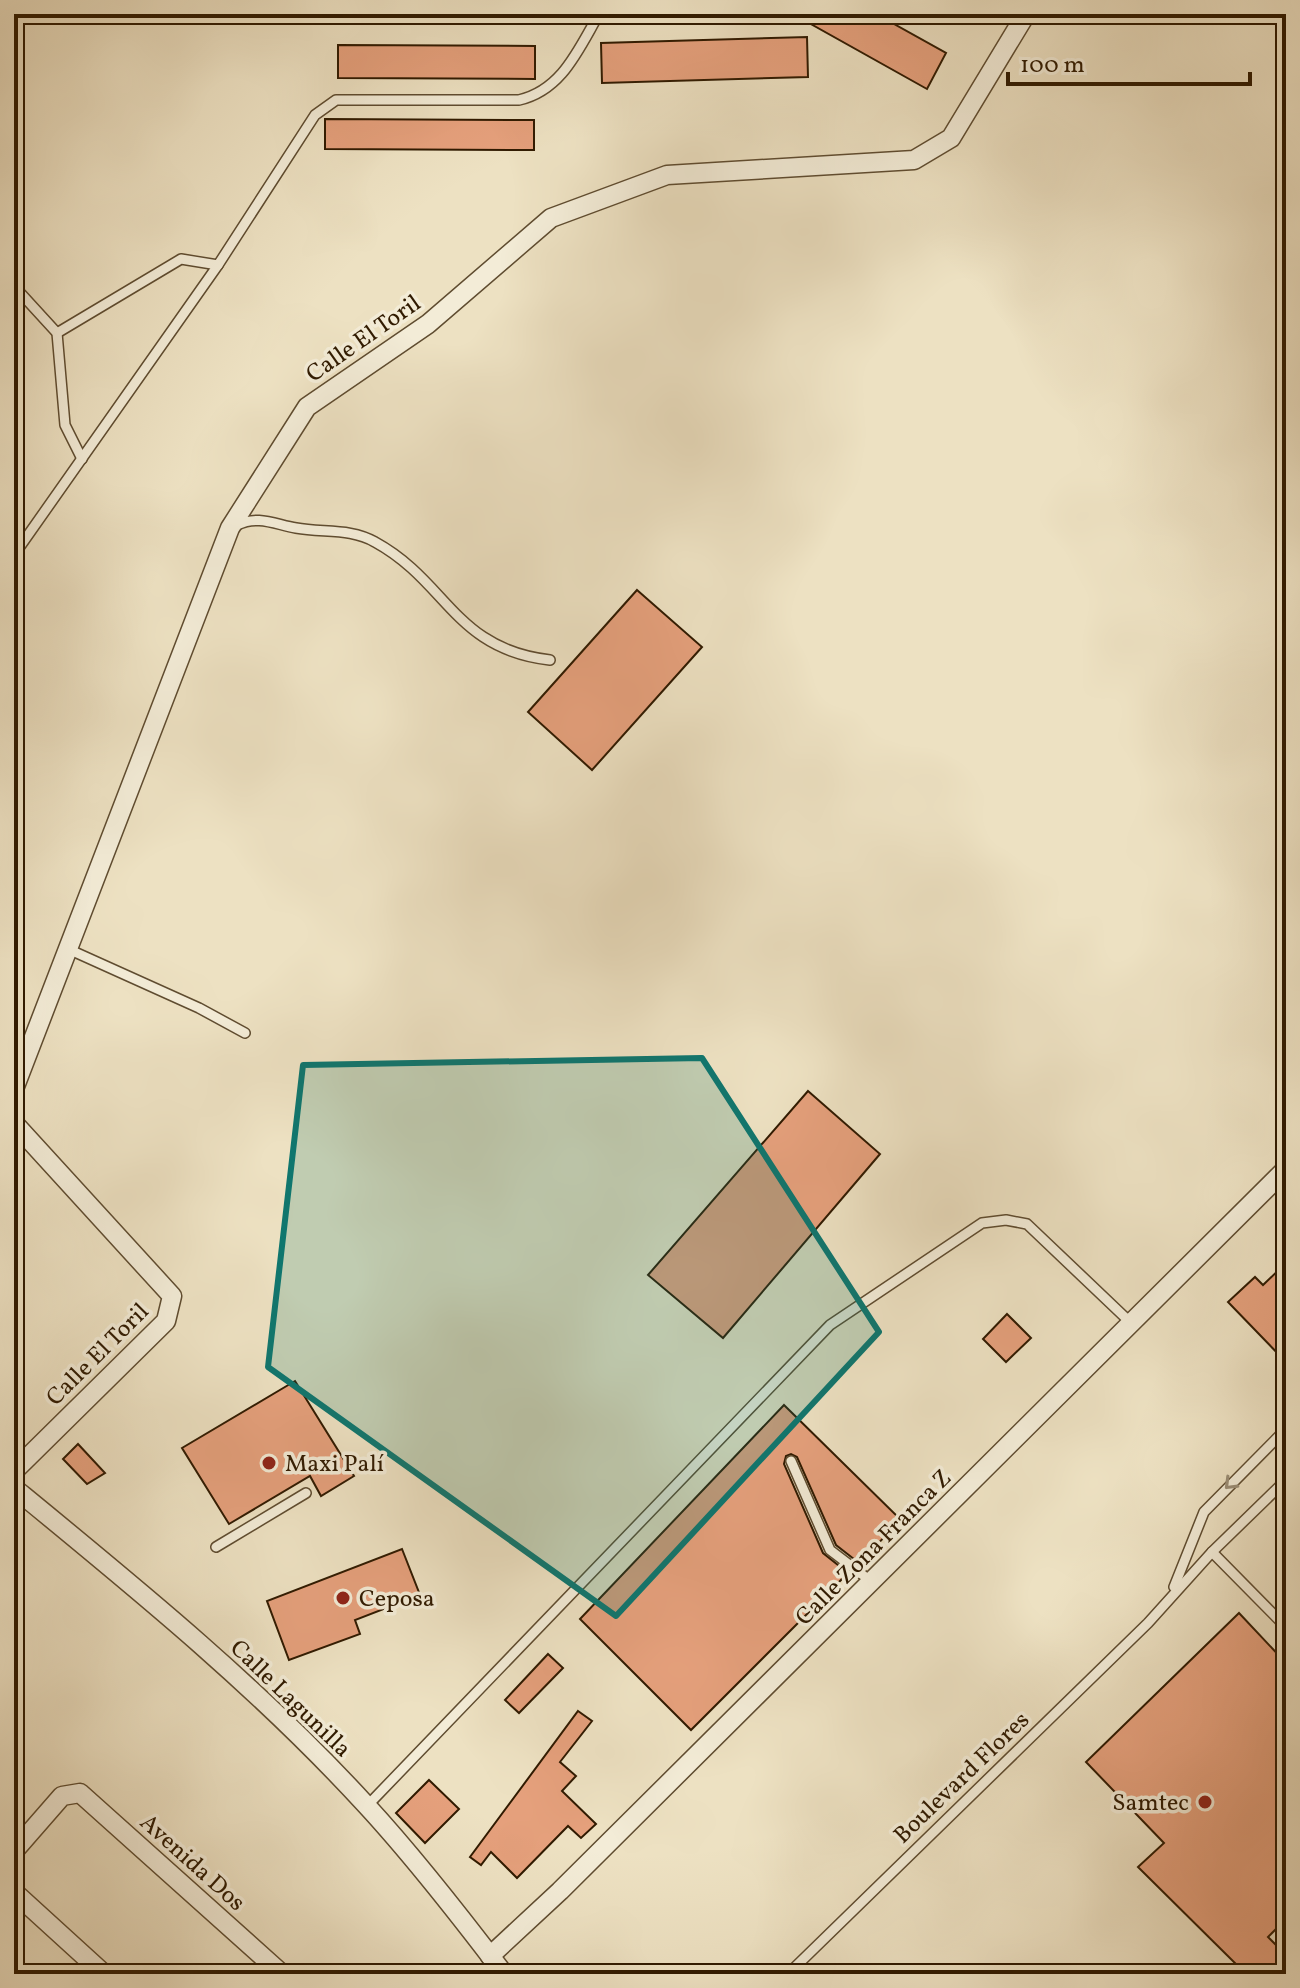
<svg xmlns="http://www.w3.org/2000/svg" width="1300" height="1988" font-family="Vollkorn,serif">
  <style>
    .building { fill: #e5a07c; stroke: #301a00; stroke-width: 2 }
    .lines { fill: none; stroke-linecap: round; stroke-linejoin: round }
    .service-casing { stroke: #5f4c30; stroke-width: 12 }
    .minor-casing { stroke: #5f4c30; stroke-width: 21 }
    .service { stroke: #f3ecd7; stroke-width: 9 }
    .minor { stroke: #f3ecd7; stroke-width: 18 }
    .oneway { stroke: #9b8e76 }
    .marked { fill: #0f766e; fill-opacity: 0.2; stroke: #0f766e; stroke-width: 6; stroke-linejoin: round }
    .poi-dot { fill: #8f2418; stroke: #f3ecd7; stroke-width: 3 }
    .labels { text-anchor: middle; stroke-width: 7; stroke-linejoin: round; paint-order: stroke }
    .street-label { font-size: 24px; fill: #301a00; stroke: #f3ecd7 }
    .poi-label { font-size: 24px; fill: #301a00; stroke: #f3ecd7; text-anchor: start }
  </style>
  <rect width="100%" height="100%" fill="#ede1c2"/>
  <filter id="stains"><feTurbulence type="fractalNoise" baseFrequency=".0025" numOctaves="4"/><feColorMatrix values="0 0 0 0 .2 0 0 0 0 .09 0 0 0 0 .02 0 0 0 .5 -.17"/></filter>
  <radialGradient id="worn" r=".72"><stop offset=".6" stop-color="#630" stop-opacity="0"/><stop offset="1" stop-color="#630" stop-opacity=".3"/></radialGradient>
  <g class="building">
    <path d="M793,14h83l70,39 -19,36z"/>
    <path d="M807,37l1,40 -206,6 -1,-40z"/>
    <path d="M338,45l197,1v33l-197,-1z"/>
    <path d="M325,119l209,1v30l-209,-1z"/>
    <path d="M637,590l65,57 -110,123 -64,-58z"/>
    <path d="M808,1091l72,63 -157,184 -75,-63z"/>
    <path d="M1286,1263v99l-58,-60 27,-25 8,8z"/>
    <path d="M1007,1314l24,24 -25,24 -23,-23z"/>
    <path d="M295,1381l59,95 -33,20 -11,-20 -81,48 -47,-76z"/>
    <path d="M784,1405l117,115 -42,43 -23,-18 -39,-88 -6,-3 -5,2 -2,8 39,89 25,20 -157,157 -111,-111z"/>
    <path d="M78,1444l27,29 -18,11 -24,-25z"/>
    <path d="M402,1549l18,46 -65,25 5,14 -71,26 -22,-59z"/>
    <path d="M1239,1613l47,50v78l-7,6 7,8v164l-18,18 18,18v8l-11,11h-29l-108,-107 26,-24 -78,-81z"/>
    <path d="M548,1654l15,14 -44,45 -14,-13z"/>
    <path d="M578,1711l14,10 -32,41 16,14 -14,15 34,33 -15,14 -13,-12 -51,52 -26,-26 -10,13 -11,-8z"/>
    <path d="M429,1780l30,29 -34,34 -29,-30z"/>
  </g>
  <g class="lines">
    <g class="service-casing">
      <g id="service">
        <path d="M218,265l97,-150 21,-15h183c43,-10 59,-50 80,-86"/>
        <path d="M14,286l43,47 8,92 17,34"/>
        <path d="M237,525c21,-10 37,-1 59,3 27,5 55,0 79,14 73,40 79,107 175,118"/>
        <path d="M14,555l204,-290 -37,-6 -124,74"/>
        <path d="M68,949l131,59 46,25"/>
        <path d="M791,1461l39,89 42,32"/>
        <path d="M216,1547l90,-54"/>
        <path d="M1212,1552l74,75"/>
        <path d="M1174,1587l30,-75 82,-83"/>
        <path d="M367,1806l463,-481 152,-102 24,-3 21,4 104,99"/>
        <path d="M788,1974l360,-351 64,-71 74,-72"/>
      </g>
    </g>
    <g class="minor-casing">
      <g id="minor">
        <path d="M14,1089l216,-561 77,-121 121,-83 123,-106 116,-43 247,-15 37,-22 75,-124"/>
        <path d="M14,1123l158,173 -6,25 -152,150"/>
        <path d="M14,1488c122,100 245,200 352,317 49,53 94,111 138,169"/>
        <path d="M14,1851l48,-55 18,-3 202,181"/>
        <path d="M14,1892l90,82"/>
        <path d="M490,1956l70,-65 726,-722"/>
      </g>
    </g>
    <use href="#service" class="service"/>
    <use href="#minor" class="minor"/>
  </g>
  <defs><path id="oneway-chevron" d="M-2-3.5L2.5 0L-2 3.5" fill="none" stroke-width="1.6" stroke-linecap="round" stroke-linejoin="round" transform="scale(2)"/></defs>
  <use class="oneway" href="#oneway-chevron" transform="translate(1230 1484) rotate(135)"/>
  <path class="marked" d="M702,1058l177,274 -263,284 -348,-249 35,-302z"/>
  <g class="poi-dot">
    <circle cx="269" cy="1463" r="8"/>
    <circle cx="343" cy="1598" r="8"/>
    <circle cx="1205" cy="1802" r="8"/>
  </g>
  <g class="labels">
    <g class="street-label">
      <text transform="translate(363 338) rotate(-35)" y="8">Calle El Toril</text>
      <text transform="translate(97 1354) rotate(-45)" y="8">Calle El Toril</text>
      <text transform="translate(873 1547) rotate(-45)" y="8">Calle Zona Franca Z</text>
      <text transform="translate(291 1698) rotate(44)" y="8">Calle Lagunilla</text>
      <text transform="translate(961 1777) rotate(-44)" y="8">Boulevard Flores</text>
      <text transform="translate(193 1862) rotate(42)" y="8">Avenida Dos</text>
    </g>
    <g class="poi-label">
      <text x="285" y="1471">Maxi Palí</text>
      <text x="359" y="1606">Ceposa</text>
      <text x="1189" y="1810" text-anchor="end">Samtec</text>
    </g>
  </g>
  <rect width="1300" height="1988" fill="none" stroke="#ede1c2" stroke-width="48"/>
  <rect x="16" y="16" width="1268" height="1956" fill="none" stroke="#301a00" stroke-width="4"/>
  <rect x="24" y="24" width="1252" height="1940" fill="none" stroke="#301a00" stroke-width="2"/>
  <path d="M1008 72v12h242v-12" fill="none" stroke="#301a00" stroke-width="4"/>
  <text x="1020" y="72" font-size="24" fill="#301a00" stroke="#f3ecd7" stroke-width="6" paint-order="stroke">100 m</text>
  <rect width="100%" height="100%" filter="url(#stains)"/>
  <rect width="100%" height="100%" fill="url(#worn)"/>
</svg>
